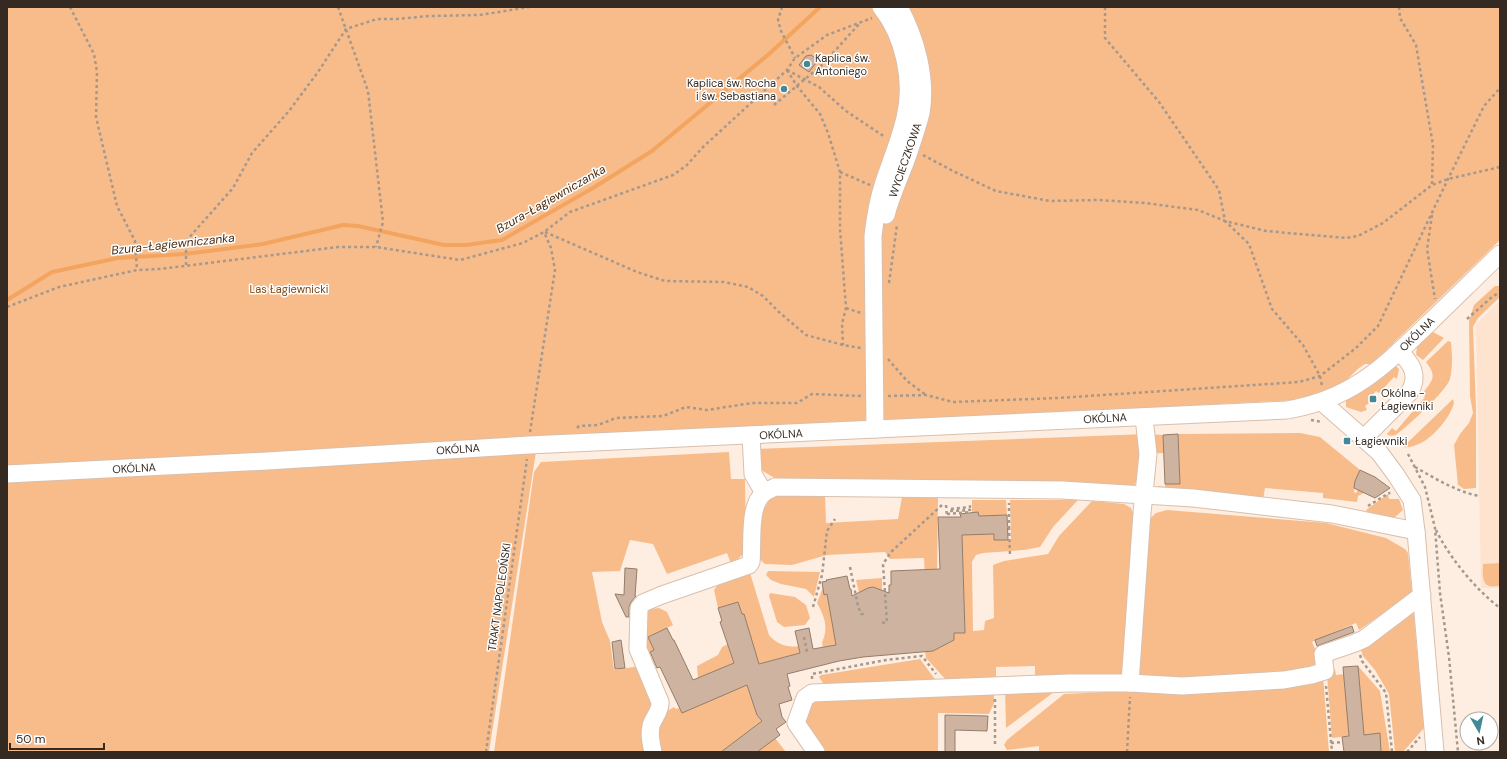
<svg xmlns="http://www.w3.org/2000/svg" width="1507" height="759" font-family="'DM Sans',sans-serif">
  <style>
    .built { fill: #fee3cf }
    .green { fill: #f8bc8b }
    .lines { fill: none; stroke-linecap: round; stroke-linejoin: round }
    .stream { stroke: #f3a45f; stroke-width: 4 }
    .building { fill: #ceb4a0; stroke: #947c69 }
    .minor-casing { stroke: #d9bfab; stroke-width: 19 }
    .path { stroke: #a5988d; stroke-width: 2.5; stroke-dasharray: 3 3; stroke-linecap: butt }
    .minor { stroke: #fff; stroke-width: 17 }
    .poi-dot { fill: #438894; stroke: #fff; stroke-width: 1.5 }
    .labels { text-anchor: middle; stroke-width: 3; stroke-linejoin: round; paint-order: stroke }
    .poi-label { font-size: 11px; fill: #342a22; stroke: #fff; text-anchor: start }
    .street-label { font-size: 11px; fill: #342a22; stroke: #fff }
    .park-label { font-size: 11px; fill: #7b4815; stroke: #fff }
    .water-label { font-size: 12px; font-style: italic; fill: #4b2b0e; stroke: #fff }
  </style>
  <rect width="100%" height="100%" fill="#feeee1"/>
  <path class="built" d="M1500,301v287h-19l-5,-264z"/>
  <g class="green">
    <path d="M7,7h1493v233l-128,124h-7l-6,4 -29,28 -32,4 -760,39 -49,313h-482z"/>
    <path d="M1495,286h5v11l-22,21 -5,9 3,83v78l-12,1 -6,-4 -4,-40 6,-11 9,-11 4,-10 -3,-17 -1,-75 5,-16z"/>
    <path d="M1433,332l11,6 -21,22 -7,-5 1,-9 12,-13z"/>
    <path d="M1448,341l3,1c1,12 2,24 -1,37 -3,11 -43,48 -53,55 -3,2 -6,2 -9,1l-1,-1 5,-6 4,3 29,-34 -3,-3c10,-13 16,-17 4,-32z"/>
    <path d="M1395,365l4,4 -2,10 -3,-2 -15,16 -3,-2 -6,7 3,2 -8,6 2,4 -6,2 -15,-5v-8z"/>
    <path d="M1453,399l1,4c-5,18 -30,47 -51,44z"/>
    <path d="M1300,433l20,4 40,33 -5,11 -1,11 2,1 2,-3 6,3 -6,3 -1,6 -34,-4v-5l-58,-5 -2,12 -105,-9v-5l7,1v-3l15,-1 -2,-49z"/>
    <path d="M1146,434l17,1 1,18 -24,1 -2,24 -5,10 -357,-9 -15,-9 -6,-21z"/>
    <path d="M729,452l2,27h14l1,68c-3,9 -8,12 -15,17l-4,-11 -60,21 -14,-30 -23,-4 -10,31 -28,1 10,50 8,19 4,29 26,-4 13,41 -5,45h-154l40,-280 7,-10z"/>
    <path d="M800,492l25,3 1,28 72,-4 4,-22 36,1 -1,78 -12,2 -1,-20 -34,1 -5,-7 -58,3 -35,10 -27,-1 -8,-7 -1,-32 15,-29z"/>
    <path d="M1388,494l1,5h10l4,11 -8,7 -24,1 -5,-8z"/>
    <path d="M972,500h34l1,15 -28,1 -1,-4 -6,1z"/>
    <path d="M1010,500h68l-25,27 -13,20 -16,3 -41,3 -7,2 -4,7 1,69 11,-1 1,-9 9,-3 -1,-53 11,-4 44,-7 11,-18 33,-35 32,3 7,4 3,8 -10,157 -6,4 -83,2v-13l-39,1v12l-49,2 -21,-23 -1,-6 8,-1 21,-11v-7l11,-1 -3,-97 32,-1 1,6h16z"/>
    <path d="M1167,510l159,13 60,15 19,11 3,4 4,40 -53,37 -3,-7 -44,19 7,16 -7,11 -13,5 -120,6 -40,-4 6,-153 11,-10z"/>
    <path d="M1500,563v23c-3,0 -8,1 -11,0 -8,-3 -6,-16 -6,-22z"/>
    <path d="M768,571l52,1 -6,25 -8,-8 -25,-5 -10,-4 -5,-5z"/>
    <path d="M750,573l19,62c8,9 17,13 30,11l1,7 -41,11 -15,-50h-2l-4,-12 -20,6 -4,-18 3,-4z"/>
    <path d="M882,578v18l-9,-9 -5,1 -9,5 -3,-13z"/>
    <path d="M823,587l1,8 3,-1 9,51 -13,3c-2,-8 1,-8 2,-15 2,-11 -3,-21 -8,-30z"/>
    <path d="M770,593l25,4 11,8 4,13 -5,7 -21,2 -7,-5 -8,-26z"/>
    <path d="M1413,607l11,121 -21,24h-8l-6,-58 -14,-24 -12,-14 -3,-9z"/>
    <path d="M659,608l8,4 6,13 -25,12 6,13 -10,5 1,-41 6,-5z"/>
    <path d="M728,644l6,19 -36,15 -1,-12 21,-11 4,-8z"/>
    <path d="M920,659l17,23 -108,5 -6,-4 -4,-6 2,-2z"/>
    <path d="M1358,666l22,25 10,61h-9l-2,-19 -15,2z"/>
    <path d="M1335,669l1,6 8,-1 5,62 -17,2 -5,-63z"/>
    <path d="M1323,676l6,76h-290v-6l-32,4 -3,-5 3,-5 57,-46 63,-3z"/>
    <path d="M747,685l10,30 5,6 -41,31h-65l1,-33 5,-5 12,-7 2,2z"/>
    <path d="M994,688v15l-5,11 -51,-1v39h-117l-19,-37 12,-19z"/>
    <path d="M1005,688h49v4l-48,36z"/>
    <path d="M775,738l11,14h-29z"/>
  </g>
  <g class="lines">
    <path class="stream" d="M7,300l45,-28 66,-14 67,-4 78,-10 80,-19 15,1 86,19h22l36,-5 91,-52 59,-37 117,-97 51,-47"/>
  </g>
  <g class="building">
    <path d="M811,55l4,3 1,5 -7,9 -10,-7 7,-9z"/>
    <path d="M1178,434l2,50h-15l-2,-49z"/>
    <path d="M1360,470l15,7 15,11 -15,10 -21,-10 1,-7z"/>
    <path d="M978,512l1,4 28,-1 1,25h-14v-6l-32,1 3,98h-11v7l-21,11 -70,6 -24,4 -52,13 3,12 -2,1 4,13 -13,4 3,13 4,5 -10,7 4,6 -23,17h-36l41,-31 -5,-6 -10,-30 -65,28 -22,-46 -3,1 -7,-16 4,-2 -6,-13 19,-9 6,12h1l19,40 41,-17 -14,-41 2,-1 -4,-13 20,-6 4,12h2l15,50 41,-11 -5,-22 14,-3 4,21 23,-4 -9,-51 -3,1 -2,-13 5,-1 -1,-1 21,-4 3,13h1l1,7 16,-8 5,-1 16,6v-8h2v-14l49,-2 -2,-52h23l-1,-3z"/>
    <path d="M625,568l12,1 -2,27h1l-5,6 -2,5v10h-3l-11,-23 9,1z"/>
    <path d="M1352,626l2,6 -37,14 -2,-6z"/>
    <path d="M621,640l4,28 -10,1 -3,-27z"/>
    <path d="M1358,666l6,69 16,-2 1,19h-37l-2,-15 7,-1 -6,-69z"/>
    <path d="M945,715l43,1 -1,15 -32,-1v22h-10z"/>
  </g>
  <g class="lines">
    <g class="minor-casing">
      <g id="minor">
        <path d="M886,215c6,-23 17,-44 24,-66 4,-12 8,-24 11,-36 6,-35 -5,-75 -22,-106"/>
        <path d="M1322,402l57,50 17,23 16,25 4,31 19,221"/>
        <path d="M875,429l-2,-193c2,-18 5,-36 11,-54 7,-21 16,-42 21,-64 9,-37 -1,-82 -24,-111"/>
        <path d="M751,435l2,39 11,19"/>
        <path d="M1364,438l45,-45c11,-17 3,-29 -10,-42"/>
        <path d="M7,474l260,-13 262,-16 758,-35c65,-11 96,-43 141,-86 24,-23 48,-47 72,-70"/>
        <path d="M1130,683l12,-170 6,-59 -4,-37"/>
        <path d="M653,752c-2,-9 -4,-17 -2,-26 2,-8 10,-15 9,-24l-22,-53 1,-41 4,-5 19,-8 87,-30 2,-3c2,-19 -3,-57 13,-69 3,-3 8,-4 11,-6l287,3 131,8 139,16 84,17"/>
        <path d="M816,752l-20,-29 9,-25 7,-5 257,-10h61l52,3 102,-6 28,-5 13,-4 -2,-17 32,-11 9,-4 58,-44"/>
      </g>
    </g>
    <g class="path">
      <path d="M70,7l24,47 3,18 -1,45 21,89 18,35 2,29"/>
      <path d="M338,7l30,84 15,131 -7,25"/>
      <path d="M782,7l-4,13 3,11 14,27"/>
      <path d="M1105,7v31l54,64 60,88 6,31 24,23 23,65 31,36 17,31 2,10"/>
      <path d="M1399,7l1,11 16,27 4,24 13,76 -1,40"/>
      <path d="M787,70l10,16 23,28 8,19 12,39v57l6,79 -4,16 1,21"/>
      <path d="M787,70l32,17 27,24 39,26"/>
      <path d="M774,105l49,-41 37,-41"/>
      <path d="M923,155l32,17 41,19 54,10 49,-1 46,3 53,7 27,11 41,10 80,7 12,-2 25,-13 49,-38 16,-6 52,-12"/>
      <path d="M840,172l30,13"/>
      <path d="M1432,215l-5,34 8,50"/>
      <path d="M545,232l92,40 28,9 59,1 24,5 15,9 17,17 26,22 37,10 18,3"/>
      <path d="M186,265v-24l47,-53 19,-35 37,-42 29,-39 28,-43 31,-10h20l32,-3 51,-1 49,-8"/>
      <path d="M889,283l8,-58"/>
      <path d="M7,307l52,-20 78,-17 23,-1 178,-22h38l84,13 63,-17 21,-11 26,-20 103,-37 14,-10 16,-18 84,-77 8,-12 32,-23 45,-17"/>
      <path d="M846,308l15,5"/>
      <path d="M1467,319l25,-22 8,-5"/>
      <path d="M888,359l19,22 19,14"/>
      <path d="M888,396l38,-1 27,7 105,-4 241,-16 21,-6 36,-28 22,-22 70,-147 36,-73 16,-18"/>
      <path d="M1311,420l11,2"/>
      <path d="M577,428l2,-2 19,-1 18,-7 47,-2 23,-9 21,3 45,-7h45l15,-9 49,2"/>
      <path d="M530,432l25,-162 -4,-22 -7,-16"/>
      <path d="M1408,454l17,33 10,41 5,65 9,64 9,95"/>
      <path d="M1415,467c21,12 40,24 64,29"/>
      <path d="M946,505l1,12"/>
      <path d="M1368,506l21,-13 1,1"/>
      <path d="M947,514l23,-2v-2l-20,1v-2l20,-2v-4"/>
      <path d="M1007,527h2v-24"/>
      <path d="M1009,527l1,28"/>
      <path d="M1436,530c13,27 40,60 64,78"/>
      <path d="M850,567l8,39 3,8h4"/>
      <path d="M813,607l9,-32 5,-44 8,-12"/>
      <path d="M882,623l5,-1 -4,-58 8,-12 51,-47h2"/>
      <path d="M804,637l3,15"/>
      <path d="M1360,655l2,6 24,32 6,59"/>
      <path d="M812,679v-5l74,-14 36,-4 14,18"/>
      <path d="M1326,686l6,66"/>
      <path d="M995,699v48"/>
      <path d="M1331,743l12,-1"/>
      <path d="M486,752l41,-293"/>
      <path d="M1127,752l3,-55"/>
      <path d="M1407,752l13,-15"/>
    </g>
    <use href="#minor" class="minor"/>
  </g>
  <g class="poi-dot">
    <circle cx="807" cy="64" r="4"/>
    <circle cx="784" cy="89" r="4"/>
    <rect x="1369" y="395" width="8" height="8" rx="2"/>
    <rect x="1343" y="437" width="8" height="8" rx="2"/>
  </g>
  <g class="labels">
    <g class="poi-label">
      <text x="815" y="62">Kaplica św.<tspan x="815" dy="13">Antoniego</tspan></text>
      <text x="776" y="87" text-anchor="end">Kaplica św. Rocha<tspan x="776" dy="13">i św. Sebastiana</tspan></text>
      <text x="1381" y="397">Okólna -<tspan x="1381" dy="13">Łagiewniki</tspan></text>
      <text x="1355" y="445">Łagiewniki</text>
    </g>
    <g class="street-label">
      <text transform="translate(905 160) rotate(-71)" y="4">WYCIECZKOWA</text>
      <text transform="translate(1417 334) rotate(-44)" y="4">OKÓLNA</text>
      <text transform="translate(1105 418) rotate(-3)" y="4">OKÓLNA</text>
      <text transform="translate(781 434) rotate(-3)" y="4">OKÓLNA</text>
      <text transform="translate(458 449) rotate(-4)" y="4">OKÓLNA</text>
      <text transform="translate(134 468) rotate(-3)" y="4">OKÓLNA</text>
      <text transform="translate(499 597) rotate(-82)" y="4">TRAKT NAPOLEOŃSKI</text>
    </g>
    <g class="park-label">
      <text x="289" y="293">Las Łagiewnicki</text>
    </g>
    <g class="water-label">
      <text transform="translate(551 199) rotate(-30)" y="4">Bzura-Łagiewniczanka</text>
      <text transform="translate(173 244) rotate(-6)" y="4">Bzura-Łagiewniczanka</text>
    </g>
  </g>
  <rect width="1507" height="759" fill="none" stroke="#342a22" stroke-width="16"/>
  <g transform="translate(1479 731) rotate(171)"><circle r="19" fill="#ffffff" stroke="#aeaaa7"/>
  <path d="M0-3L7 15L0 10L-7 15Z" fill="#438894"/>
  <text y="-6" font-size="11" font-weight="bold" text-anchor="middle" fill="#342a22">N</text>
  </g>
  <path d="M10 743v6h94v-6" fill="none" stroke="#342a22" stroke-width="2"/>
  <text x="16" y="743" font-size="12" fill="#342a22" stroke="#ffffff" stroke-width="3" paint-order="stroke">50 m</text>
</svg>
